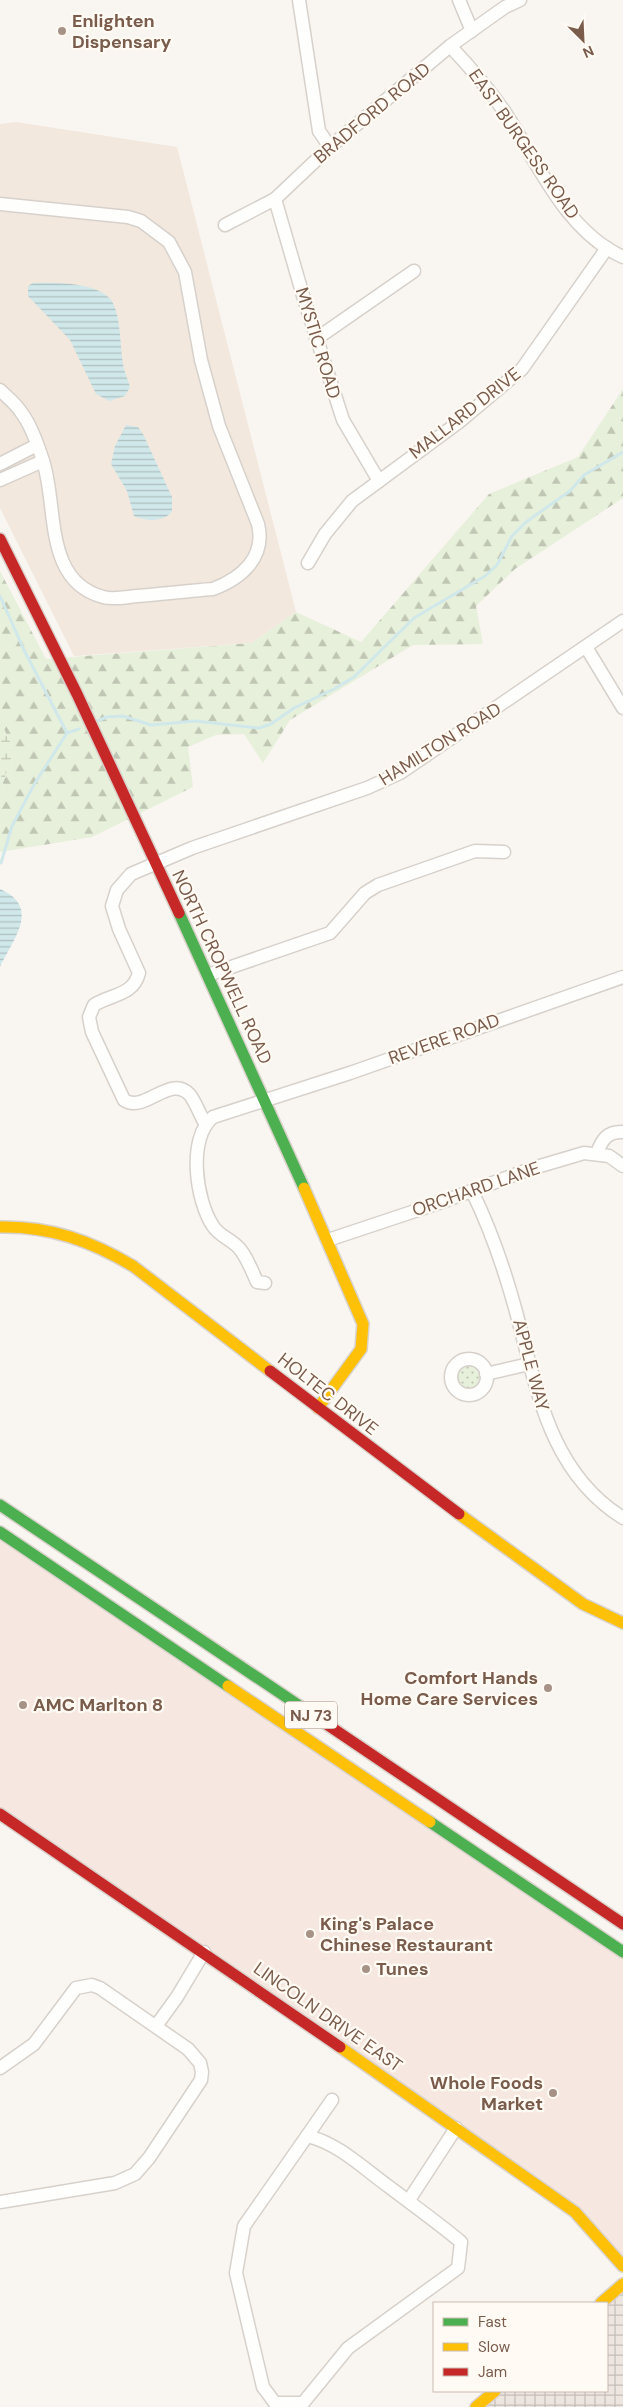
<svg xmlns="http://www.w3.org/2000/svg" width="623" height="2407" font-family="'DM Sans',sans-serif">
  <style>
    .residential { fill: #f2e8de }
    .commercial { fill: #f6e8e1 }
    .industrial { fill: url(#industrial-grid) }
    .green { fill: url(#green-dots) }
    .forest { fill: url(#forest-firs) }
    .wetland { fill: url(#wetland-marsh) }
    .water { fill: url(#water-rules) }
    .lines { fill: none; stroke-linecap: round; stroke-linejoin: round }
    .stream { stroke: #d0e8ea; stroke-width: 3 }
    .street-casing { stroke: #d7d1cb; stroke-width: 15 }
    .fast-casing { stroke: #d9d2cb; stroke-width: 14 }
    .slow-casing { stroke: #d9d2cb; stroke-width: 14 }
    .jam-casing { stroke: #d9d2cb; stroke-width: 14 }
    .street { stroke: #fefefd; stroke-width: 12 }
    .fast { stroke: #4caf50; stroke-width: 11 }
    .slow { stroke: #ffc107; stroke-width: 11 }
    .jam { stroke: #c62828; stroke-width: 11 }
    .poi-dot { fill: #a69286; stroke: #fffaf3; stroke-width: 2 }
    .labels { text-anchor: middle; stroke-width: 4.5; stroke-linejoin: round; paint-order: stroke }
    .shield { fill: #fffaf3; stroke: #a28b7f; stroke-width: 1 }
    .shield-label { font-size: 16px; font-weight: bold; fill: #7a5c4d }
    .poi-label { font-size: 18px; font-weight: bold; fill: #7a5c4d; stroke: #fffaf3; text-anchor: start }
    .street-label { font-size: 18px; fill: #7a5c4d; stroke: #fffaf3 }
  </style>
  <defs>
    <pattern id="industrial-grid" width="8" height="8" patternUnits="userSpaceOnUse" patternTransform="scale(1.25)"><rect width="8" height="8" fill="#ede5e0"/><path d="M0 4h8M4 0v8" fill="none" stroke="#c5bdb8"/></pattern>
    <pattern id="green-dots" width="8" height="8" patternUnits="userSpaceOnUse" patternTransform="scale(1.25)"><rect width="8" height="8" fill="#e7f0db"/><path d="M2 2h.1M6 6h.1" fill="none" stroke="#c0c6b4" stroke-width="1.8" stroke-linecap="round"/></pattern>
    <pattern id="forest-firs" width="22" height="20" patternUnits="userSpaceOnUse" patternTransform="scale(1.25)"><rect width="22" height="20" fill="#e7f0db"/><path d="M5 1l3.5 6h-7zM16 11l3.5 6h-7z" fill="#c0c6b4"/></pattern>
    <pattern id="wetland-marsh" width="20" height="14" patternUnits="userSpaceOnUse" patternTransform="scale(1.25)"><rect width="20" height="14" fill="#e7f0db"/><path d="M1 5h8M5 5V1M11 12h8M15 12V8" fill="none" stroke="#c0c6b4"/></pattern>
    <pattern id="water-rules" width="6" height="5" patternUnits="userSpaceOnUse" patternTransform="scale(1.25)"><rect width="6" height="5" fill="#d0e8ea"/><path d="M0 2.5h6" fill="none" stroke="#aebfc0"/></pattern>
  </defs>
  <rect width="100%" height="100%" fill="#f9f5f0"/>
  <path class="residential" d="M16,122l161,25 119,465 -44,31 -178,13 -74,-148v-384z"/>
  <path class="commercial" d="M0,1533l623,419v314l-48,-54 -575,-398z"/>
  <path class="industrial" d="M623,2284v123h-144l19,-16h109v-88z"/>
  <circle class="green" cx="469" cy="1377" r="18"/>
  <path class="forest" d="M623,389v109l-108,71 -39,37 7,38 -70,1 -123,75 -27,43 -19,-29 -28,1 -28,12 5,40 -101,50 -92,15v-61l14,-41 -14,-29v-150l46,88 206,-16 44,-31 65,30 128,-148 89,-37z"/>
  <path class="wetland" d="M0,721l14,29 -14,41z"/>
  <g class="water">
    <path d="M33,283c20,-1 65,-1 78,17 10,14 9,46 12,64 1,8 5,15 7,23l-5,9 -16,5 -13,-7 -26,-54 -42,-44v-10z"/>
    <path d="M126,425l12,2 5,7 29,63v14c-8,12 -27,10 -38,5l-7,-25 -16,-27 4,-18z"/>
    <path d="M0,889c41,18 14,49 0,78z"/>
  </g>
  <g class="lines">
    <g class="stream">
      <path d="M0,596l24,54 43,83"/>
      <path d="M97,721l10,-4 16,-1 28,9 44,-4 64,7 12,-4 23,-16 40,-19 20,-12 60,-59 71,-42 12,-11 15,-29 14,-14 44,-31 14,-16 39,-23"/>
      <path d="M67,733l12,-4"/>
      <path d="M1,863l11,-37 23,-43 32,-50"/>
    </g>
    <g class="street-casing">
      <g id="street">
        <path d="M299,0l20,131 11,16"/>
        <path d="M459,0l13,31"/>
        <path d="M450,46c20,21 38,42 54,65 33,50 61,120 119,146"/>
        <path d="M275,199l29,100 39,121 36,61"/>
        <path d="M0,204l128,13 13,4 28,21 16,30 16,88 18,66 39,98c8,33 -16,54 -45,65 -26,2 -51,5 -76,7 -11,1 -24,4 -34,1 -60,-16 -45,-91 -60,-136 -5,-16 -12,-36 -22,-49 -5,-8 -14,-15 -21,-22"/>
        <path d="M225,225l50,-26 55,-52 120,-101 55,-39 15,-7"/>
        <path d="M316,339l98,-68"/>
        <path d="M0,464l37,-19"/>
        <path d="M0,480l43,-19"/>
        <path d="M308,563l17,-29 27,-33 107,-79 63,-53 85,-121"/>
        <path d="M586,647l37,61"/>
        <path d="M208,975l122,-42 35,-40 13,-8 97,-34 29,1"/>
        <path d="M205,1123c-5,-8 -9,-20 -15,-28 -20,-22 -45,19 -66,5l-32,-68 -3,-15 5,-12c17,-11 39,-9 45,-32l-20,-44 -7,-23 5,-16 14,-16 61,-26 175,-60 33,-15 223,-152"/>
        <path d="M597,1153c5,-13 10,-22 26,-21"/>
        <path d="M472,1191c18,37 32,77 43,117 22,79 33,163 108,210"/>
        <path d="M328,1240l114,-38 88,-33 54,-16 25,3 14,10"/>
        <path d="M265,1283l-8,-1c-5,-11 -10,-25 -18,-34 -8,-9 -20,-12 -26,-22 -17,-25 -26,-88 0,-109l137,-44 273,-96"/>
        <circle cx="469" cy="1377" r="18"/>
        <path d="M486,1374l43,-10"/>
        <path d="M156,2026l21,-29 27,-45"/>
        <path d="M0,2068l34,-24 42,-56 16,-3 8,3 88,61 12,14 2,9 -1,8 -52,78 -14,16 -20,9 -115,19"/>
        <path d="M307,2136c31,7 56,32 81,50 25,19 49,36 73,56l-3,26 -110,80 -45,55h-28l-12,-16 -27,-114 8,-47z"/>
        <path d="M307,2136l25,-36"/>
        <path d="M409,2200l47,-72"/>
      </g>
    </g>
    <g class="fast-casing">
      <g id="fast">
        <path d="M179,913l125,275"/>
        <path d="M0,1505l310,208"/>
        <path d="M0,1532l228,154"/>
        <path d="M430,1822l193,130"/>
      </g>
    </g>
    <g class="slow-casing">
      <g id="slow">
        <path d="M304,1188l59,136 -2,25 -43,59"/>
        <path d="M0,1227c50,-1 91,14 133,39l137,105"/>
        <path d="M459,1514l124,90 40,19"/>
        <path d="M228,1686l202,136"/>
        <path d="M340,2047l235,165 48,54"/>
        <path d="M601,2303l22,-19"/>
        <path d="M476,2407l19,-16"/>
      </g>
    </g>
    <g class="jam-casing">
      <g id="jam">
        <path d="M0,539l77,155 102,219"/>
        <path d="M270,1371l189,143"/>
        <path d="M310,1713l313,211"/>
        <path d="M0,1814l340,233"/>
      </g>
    </g>
    <use href="#street" class="street"/>
    <use href="#fast" class="fast"/>
    <use href="#slow" class="slow"/>
    <use href="#jam" class="jam"/>
  </g>
  <g class="poi-dot">
    <circle cx="62" cy="31" r="5"/>
    <circle cx="548" cy="1688" r="5"/>
    <circle cx="23" cy="1705" r="5"/>
    <circle cx="310" cy="1934" r="5"/>
    <circle cx="366" cy="1969" r="5"/>
    <circle cx="553" cy="2093" r="5"/>
  </g>
  <g class="labels">
    <rect class="shield" x="285" y="1701.5" width="52" height="27" rx="4"/>
    <g class="shield-label">
      <text x="311" y="1721">NJ 73</text>
    </g>
    <g class="poi-label">
      <text x="72" y="27">Enlighten<tspan x="72" dy="21">Dispensary</tspan></text>
      <text x="538" y="1684" text-anchor="end">Comfort Hands<tspan x="538" dy="21">Home Care Services</tspan></text>
      <text x="33" y="1711">AMC Marlton 8</text>
      <text x="320" y="1930">King's Palace<tspan x="320" dy="21">Chinese Restaurant</tspan></text>
      <text x="376" y="1975">Tunes</text>
      <text x="543" y="2089" text-anchor="end">Whole Foods<tspan x="543" dy="21">Market</tspan></text>
    </g>
    <g class="street-label">
      <text transform="translate(372 113) rotate(-40)" y="6">BRADFORD ROAD</text>
      <text transform="translate(524 144) rotate(55)" y="6">EAST BURGESS ROAD</text>
      <text transform="translate(318 343) rotate(73)" y="6">MYSTIC ROAD</text>
      <text transform="translate(465 413) rotate(-38)" y="6">MALLARD DRIVE</text>
      <text transform="translate(440 744) rotate(-32)" y="6">HAMILTON ROAD</text>
      <text transform="translate(222 967) rotate(65)" y="6">NORTH CROPWELL ROAD</text>
      <text transform="translate(444 1039) rotate(-20)" y="6">REVERE ROAD</text>
      <text transform="translate(476 1189) rotate(-19)" y="6">ORCHARD LANE</text>
      <text transform="translate(531 1365) rotate(75)" y="6">APPLE WAY</text>
      <text transform="translate(328 1394) rotate(38)" y="6">HOLTEC DRIVE</text>
      <text transform="translate(328 2017) rotate(35)" y="6">LINCOLN DRIVE EAST</text>
    </g>
  </g>
  <rect x="433" y="2302" width="175" height="90" fill="#fffaf3" stroke="#cabbb1"/>
  <rect x="443" y="2318" width="25" height="8" fill="#4caf50" stroke="#cabbb1"/>
  <text x="478" y="2327" font-size="15" fill="#7a5c4d">Fast</text>
  <rect x="443" y="2343" width="25" height="8" fill="#ffc107" stroke="#cabbb1"/>
  <text x="478" y="2352" font-size="15" fill="#7a5c4d">Slow</text>
  <rect x="443" y="2368" width="25" height="8" fill="#c62828" stroke="#cabbb1"/>
  <text x="478" y="2377" font-size="15" fill="#7a5c4d">Jam</text>
  <g transform="translate(583 40) rotate(156)" stroke="#fffaf3" stroke-width="4" paint-order="stroke">
  <path d="M0-4L9 19L0 12L-9 19Z" fill="#7a5c4d"/>
  <text y="-8" font-size="14" font-weight="bold" text-anchor="middle" fill="#7a5c4d">N</text>
  </g>
</svg>
